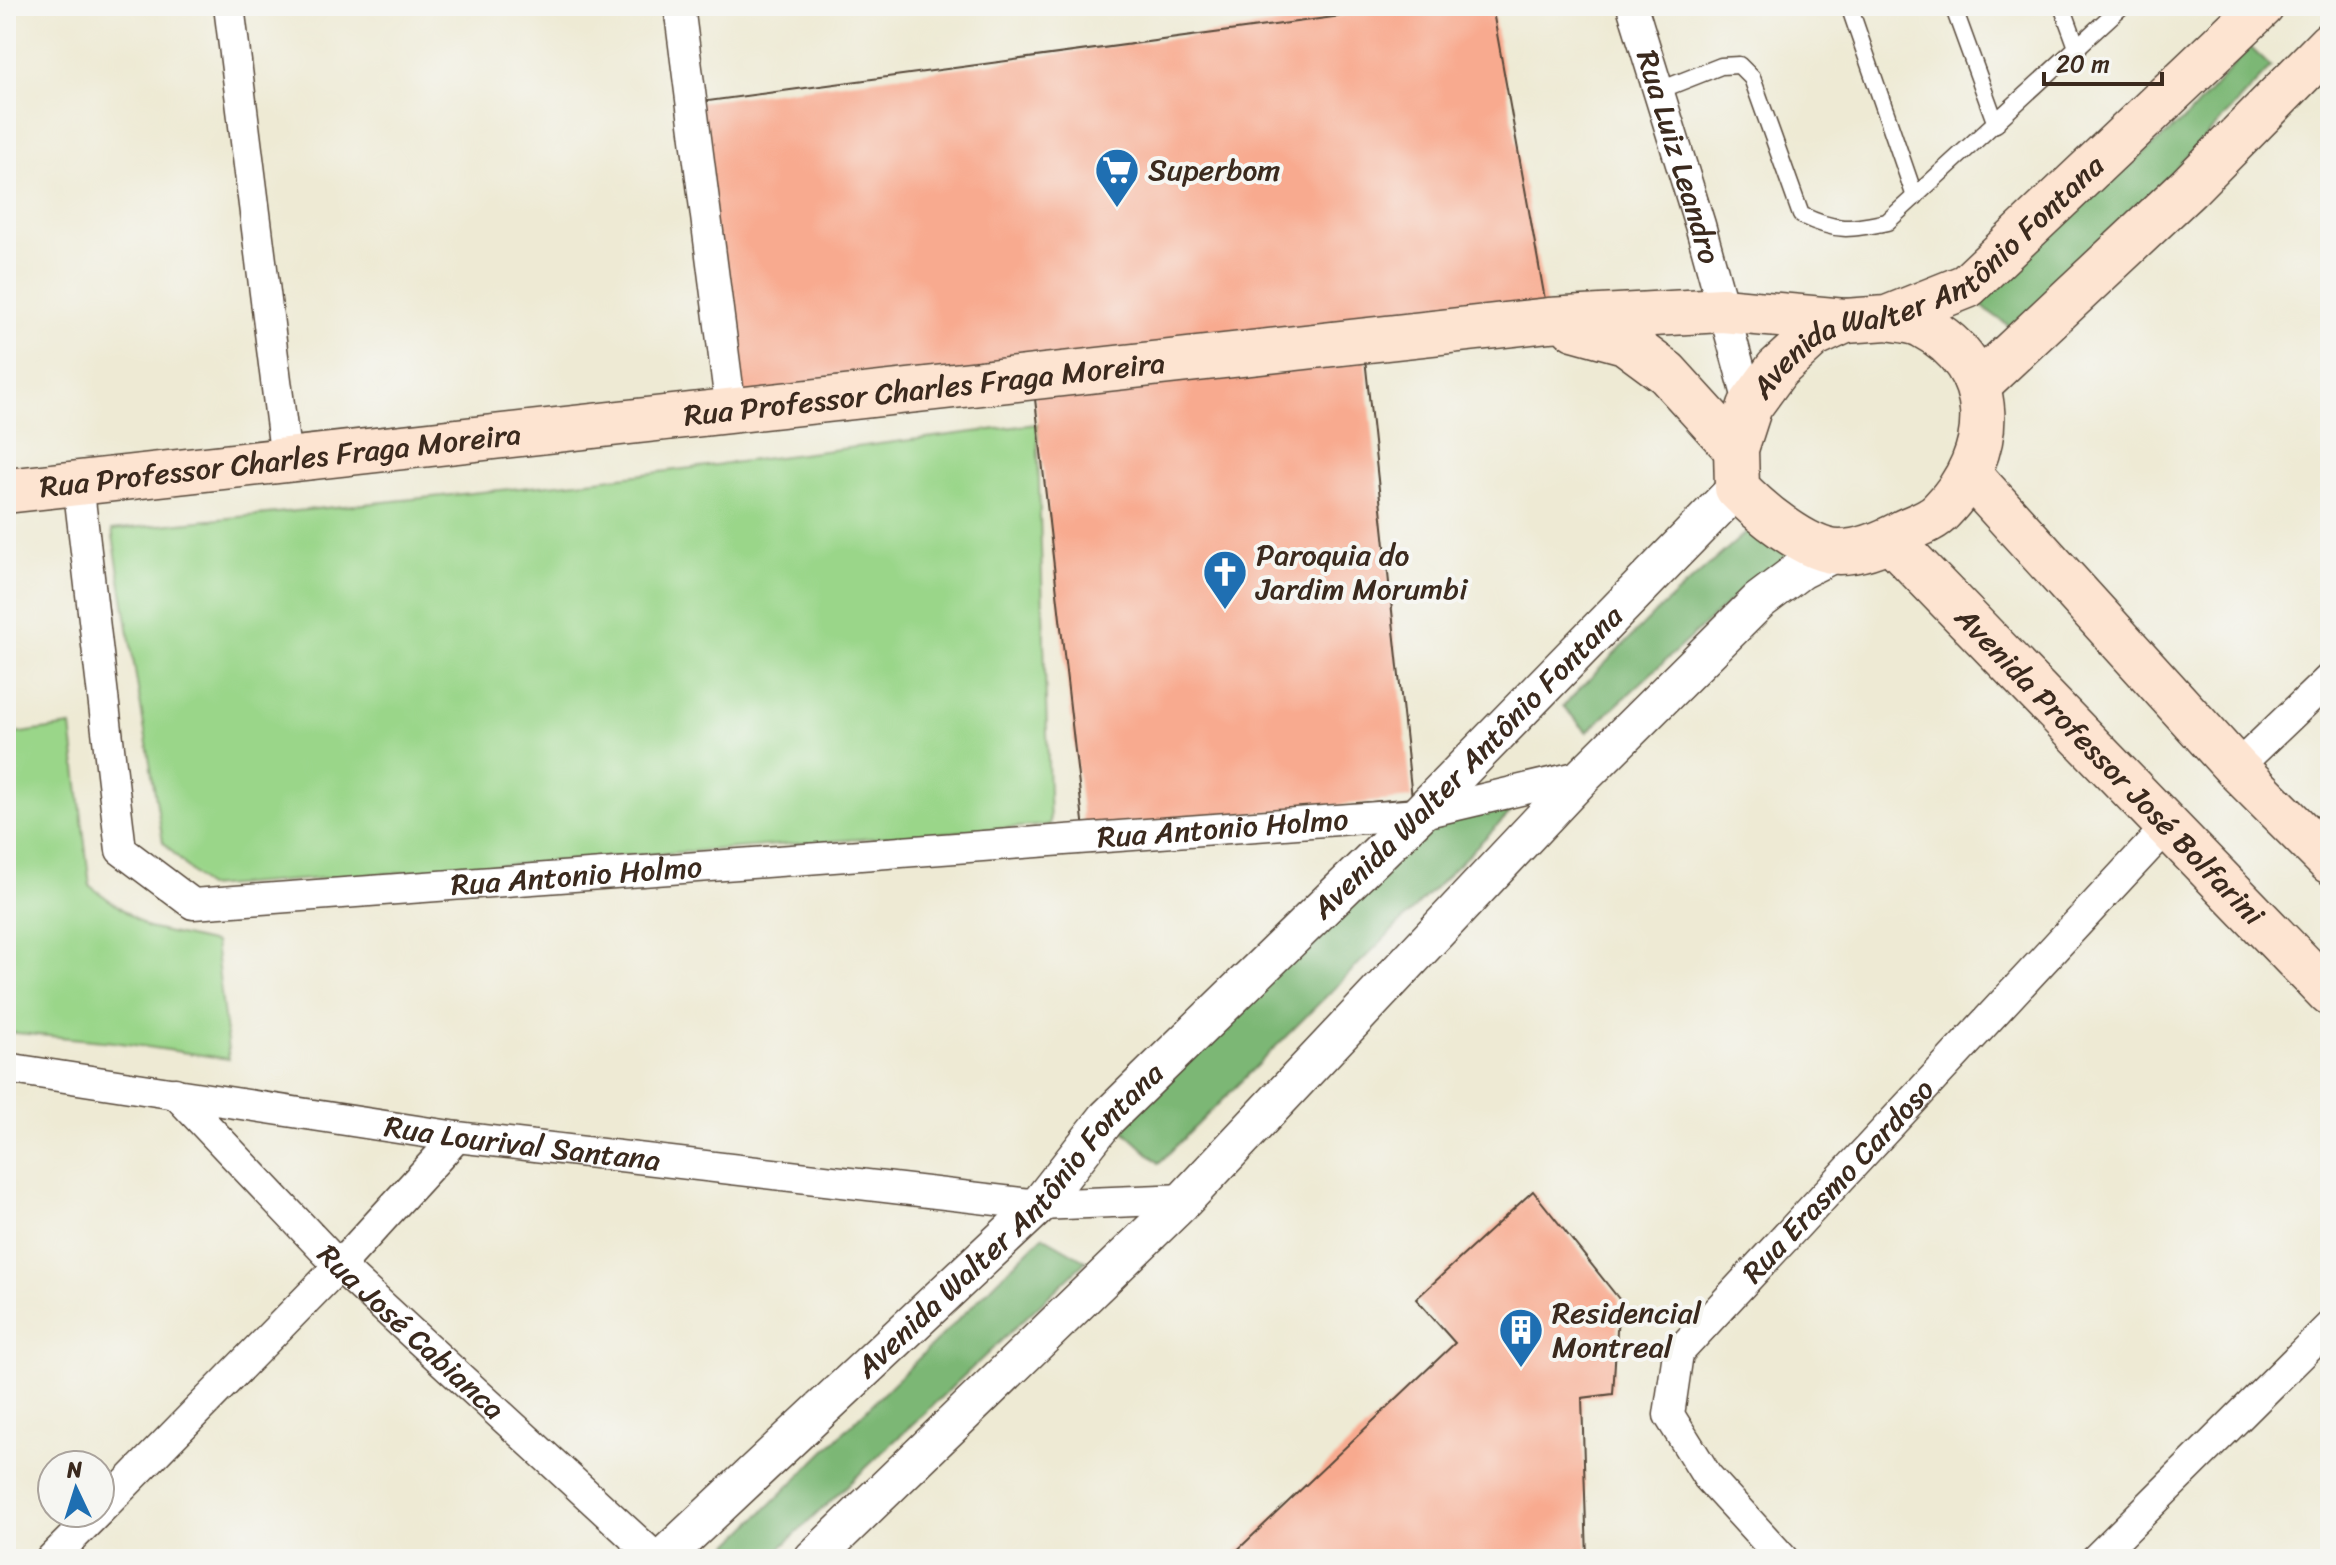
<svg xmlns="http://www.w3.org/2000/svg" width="2336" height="1565" font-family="Sriracha,sans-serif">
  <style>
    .green { fill: #9ad689; stroke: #6a8054; stroke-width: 2 }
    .forest { fill: #7bb775; stroke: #5b704a; stroke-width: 2 }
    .building { fill: #f8aa8f }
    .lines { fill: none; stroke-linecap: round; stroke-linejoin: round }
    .service-casing { stroke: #564739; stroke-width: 19 }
    .minor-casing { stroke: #564739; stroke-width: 33 }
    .tertiary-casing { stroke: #564739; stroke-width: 41 }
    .secondary-casing { stroke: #564739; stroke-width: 47 }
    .service { stroke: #fff; stroke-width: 16 }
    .minor { stroke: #fff; stroke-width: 30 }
    .tertiary { stroke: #fff; stroke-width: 38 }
    .secondary { stroke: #fde4d1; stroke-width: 44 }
    .labels { text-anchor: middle; stroke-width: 8; stroke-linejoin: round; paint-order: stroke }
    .street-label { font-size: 30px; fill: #3b2a1e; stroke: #f6f6f2 }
    .poi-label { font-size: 30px; fill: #3b2a1e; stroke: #f6f6f2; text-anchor: start }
  </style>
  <rect width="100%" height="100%" fill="#f6f6f2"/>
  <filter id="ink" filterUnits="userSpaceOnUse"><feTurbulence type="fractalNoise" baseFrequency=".0125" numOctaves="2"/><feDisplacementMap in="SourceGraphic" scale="16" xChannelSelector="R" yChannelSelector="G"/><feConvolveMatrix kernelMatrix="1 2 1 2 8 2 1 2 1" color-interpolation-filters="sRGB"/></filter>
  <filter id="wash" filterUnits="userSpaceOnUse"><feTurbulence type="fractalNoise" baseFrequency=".006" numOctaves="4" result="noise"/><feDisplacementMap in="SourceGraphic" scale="32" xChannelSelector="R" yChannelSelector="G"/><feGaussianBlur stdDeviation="1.8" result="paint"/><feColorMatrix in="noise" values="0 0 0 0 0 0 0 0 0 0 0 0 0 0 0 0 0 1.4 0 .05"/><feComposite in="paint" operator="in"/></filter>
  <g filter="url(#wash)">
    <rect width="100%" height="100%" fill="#eeead4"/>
    <g class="green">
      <path d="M1037,424l13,401 -844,62 -43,-45 -51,-312 485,-50z"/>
      <path d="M71,726l19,160 58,42 67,15 14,116 -115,-17 -108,-10v-297z"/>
    </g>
    <g class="forest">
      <path d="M2250,47l21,20 -235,250 -20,14 -47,-34 33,-22 188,-161z"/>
      <path d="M1752,527l44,26 -45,29 -164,150 -24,-26 91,-92z"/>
      <path d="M1524,799l-365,364 -44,-40 328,-308z"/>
      <path d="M1043,1236l43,25 -317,298h-54z"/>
    </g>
    <g id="blocks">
      <g class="building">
        <path d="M1416,6h76l56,310 -817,90 -38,-303z"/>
        <path d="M1364,349l48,449 -328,32 -50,-440z"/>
        <path d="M1533,1191l86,108 -6,95 -31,4 5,161h-359l227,-216 -39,-44z"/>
      </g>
    </g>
  </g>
  <g filter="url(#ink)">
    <use href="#blocks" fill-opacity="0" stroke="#564739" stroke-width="2"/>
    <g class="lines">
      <g class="service-casing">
        <g id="service">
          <path d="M1849,6l66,191"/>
          <path d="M1953,6l43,118"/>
          <path d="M2062,6l16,44"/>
          <path d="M1660,90l61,-24 18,-1 13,13 49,137c35,17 49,15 86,7l235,-216"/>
        </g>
      </g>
      <g class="minor-casing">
        <g id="minor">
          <path d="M229,6l57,454"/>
          <path d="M679,6l52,405"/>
          <path id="s1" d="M1632,6l68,219 50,181"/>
          <path id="s2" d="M78,483l43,367 72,54 1226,-90 165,-39"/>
          <path d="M2236,768l94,-90"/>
          <path id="s3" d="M6,1068l451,69 582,68 146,-6"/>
          <path id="s4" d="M175,1093l164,173 318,293"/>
          <path d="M100,1510l239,-244 118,-129"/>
          <path d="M51,1559l46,-46"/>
          <path id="s5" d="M1783,1559l-76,-83 -38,-61 9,-62 489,-526"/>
          <path d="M2096,1559l234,-233"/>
        </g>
      </g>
      <g class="tertiary-casing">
        <g id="tertiary">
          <path id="s6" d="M662,1559l377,-354 68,-87 312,-304 318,-326"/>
          <path d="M813,1559l372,-360 399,-424 175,-174 41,-31 36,-18"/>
        </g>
      </g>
      <g class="secondary-casing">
        <g id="secondary">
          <path id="s7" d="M1887,318c11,2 26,2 36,8 78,41 74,128 18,185 -9,10 -26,15 -38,21 -18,10 -42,20 -64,20 -33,-1 -80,-41 -102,-64l-1,-39 14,-43 27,-37 36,-33 32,-15 42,-3 80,-32 295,-280"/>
          <path d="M1574,328l51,14 42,31 69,76"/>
          <path d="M1978,385l210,-197 142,-144"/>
          <path d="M1970,475l266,293 94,94"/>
          <path id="s8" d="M6,491l1543,-171 173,-10 123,11"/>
          <path id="s9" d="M1890,539l440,455"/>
        </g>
      </g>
      <use href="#service" class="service"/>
      <use href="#minor" class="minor"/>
      <use href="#tertiary" class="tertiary"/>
      <use href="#secondary" class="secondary"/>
    </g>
  </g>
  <defs>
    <g id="supermarket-pin" transform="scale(2.3)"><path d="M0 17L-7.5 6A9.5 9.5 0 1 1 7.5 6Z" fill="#1f6fb2" stroke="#f6f6f2"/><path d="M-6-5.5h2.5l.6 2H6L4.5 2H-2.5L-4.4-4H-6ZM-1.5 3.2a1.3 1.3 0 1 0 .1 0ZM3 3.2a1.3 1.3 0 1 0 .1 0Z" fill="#fff"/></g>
    <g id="church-pin" transform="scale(2.3)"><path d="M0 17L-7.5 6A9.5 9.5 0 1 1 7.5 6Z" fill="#1f6fb2" stroke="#f6f6f2"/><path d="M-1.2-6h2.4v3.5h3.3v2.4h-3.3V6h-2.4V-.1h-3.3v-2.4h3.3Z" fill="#fff"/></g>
    <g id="building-pin" transform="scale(2.3)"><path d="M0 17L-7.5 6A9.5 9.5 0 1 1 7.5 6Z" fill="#1f6fb2" stroke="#f6f6f2"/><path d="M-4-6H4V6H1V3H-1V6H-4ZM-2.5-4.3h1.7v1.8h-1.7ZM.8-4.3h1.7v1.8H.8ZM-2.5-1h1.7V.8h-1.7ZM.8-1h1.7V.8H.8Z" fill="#fff"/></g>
  </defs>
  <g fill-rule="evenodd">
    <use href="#supermarket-pin" x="1117" y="170"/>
    <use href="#church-pin" x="1225" y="572"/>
    <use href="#building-pin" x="1521" y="1330"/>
  </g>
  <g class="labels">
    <g class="street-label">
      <text dy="10" stroke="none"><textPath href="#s1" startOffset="158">Rua Luiz Leandro</textPath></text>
      <text dy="10" stroke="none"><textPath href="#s7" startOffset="802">Avenida Walter Antônio Fontana</textPath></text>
      <text dy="10" stroke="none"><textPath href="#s8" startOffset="924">Rua Professor Charles Fraga Moreira</textPath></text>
      <text dy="10" stroke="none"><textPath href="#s8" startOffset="276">Rua Professor Charles Fraga Moreira</textPath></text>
      <text dy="10" stroke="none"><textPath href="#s6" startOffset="1134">Avenida Walter Antônio Fontana</textPath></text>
      <text dy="10" stroke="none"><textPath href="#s9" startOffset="316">Avenida Professor José Bolfarini</textPath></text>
      <text dy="10" stroke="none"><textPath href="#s2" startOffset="1492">Rua Antonio Holmo</textPath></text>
      <text dy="10" stroke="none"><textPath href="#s2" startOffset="844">Rua Antonio Holmo</textPath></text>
      <text dy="10" stroke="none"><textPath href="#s3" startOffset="522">Rua Lourival Santana</textPath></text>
      <text dy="10" stroke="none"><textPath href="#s5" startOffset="482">Rua Erasmo Cardoso</textPath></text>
      <text dy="10" stroke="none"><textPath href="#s6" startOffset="486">Avenida Walter Antônio Fontana</textPath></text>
      <text dy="10" stroke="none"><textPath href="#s4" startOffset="336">Rua José Cabianca</textPath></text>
    </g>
    <g class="poi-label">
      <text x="1148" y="180">Superbom</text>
      <text x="1256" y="565">Paroquia do<tspan x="1256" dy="34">Jardim Morumbi</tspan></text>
      <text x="1552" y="1323">Residencial<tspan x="1552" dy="34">Montreal</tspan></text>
    </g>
  </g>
  <rect width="2336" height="1565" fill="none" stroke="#f6f6f2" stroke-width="32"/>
  <g transform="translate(76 1489) rotate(356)"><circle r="38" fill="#f6f6f2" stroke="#aba49d" stroke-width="2"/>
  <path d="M0-6L14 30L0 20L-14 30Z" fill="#1f6fb2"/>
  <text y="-12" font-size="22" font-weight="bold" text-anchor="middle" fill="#3b2a1e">N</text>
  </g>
  <path d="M2044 72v12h118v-12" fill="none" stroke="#3b2a1e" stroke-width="4"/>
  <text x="2056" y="72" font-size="24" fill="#3b2a1e" stroke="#f6f6f2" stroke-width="6" paint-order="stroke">20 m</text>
</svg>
